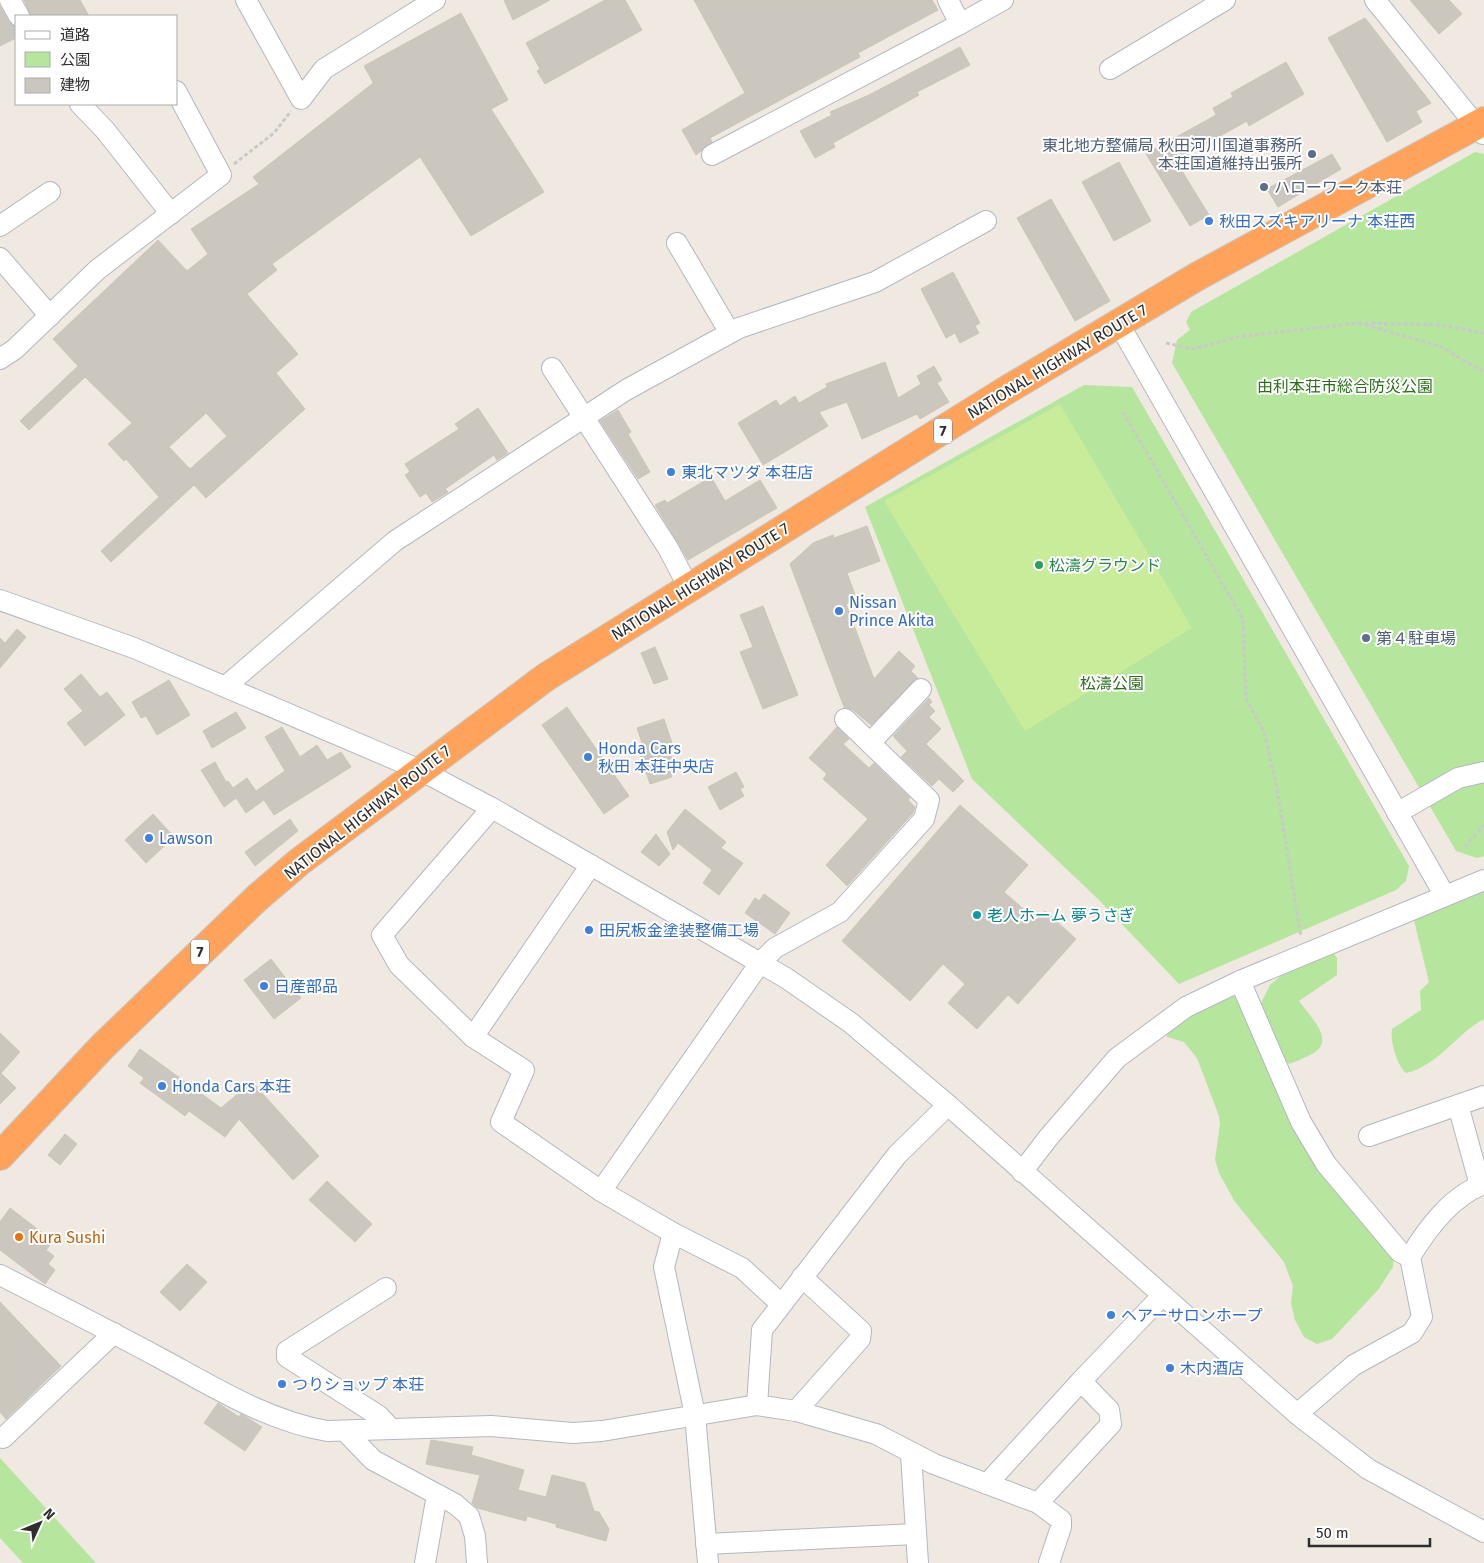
<svg xmlns="http://www.w3.org/2000/svg" width="1484" height="1563" font-family="'Fira Sans','Noto Sans JP',sans-serif">
  <style>
    .green { fill: #b6e59e }
    .pitch { fill: #c9ec9a }
    .building { fill: #cbc7bf; stroke: #cbc5ba; fill-rule: evenodd }
    .lines { fill: none; stroke-linecap: round; stroke-linejoin: round }
    .minor-casing { stroke: #b4b7c1; stroke-width: 22 }
    .highway-casing { stroke: #c9c9c9; stroke-width: 30 }
    .path { stroke: #c9c9c9; stroke-width: 3; stroke-dasharray: 4 2.5; stroke-linecap: butt }
    .minor { stroke: #fff; stroke-width: 20 }
    .highway { stroke: #ffa35c; stroke-width: 28 }
    .service-dot { fill: #5c6f8a; stroke: #fff; stroke-width: 2 }
    .shop-dot { fill: #3f7fe0; stroke: #fff; stroke-width: 2 }
    .leisure-dot { fill: #2e9e5b; stroke: #fff; stroke-width: 2 }
    .culture-dot { fill: #0f9aa8; stroke: #fff; stroke-width: 2 }
    .food-dot { fill: #e8710a; stroke: #fff; stroke-width: 2 }
    .labels { text-anchor: middle; stroke-width: 4; stroke-linejoin: round; paint-order: stroke }
    .shield { fill: #fff; stroke: #6d6d6d; stroke-width: 1 }
    .shield-label { font-size: 15px; font-weight: bold; fill: #2e2e2e }
    .service-label { font-size: 16px; fill: #4e5e75; stroke: #fff; text-anchor: start }
    .shop-label { font-size: 16px; fill: #366cbe; stroke: #fff; text-anchor: start }
    .street-label { font-size: 16px; fill: #2e2e2e; stroke: #fff }
    .park-label { font-size: 16px; fill: #2c6e1b; stroke: #fff }
    .leisure-label { font-size: 16px; fill: #27864d; stroke: #fff; text-anchor: start }
    .culture-label { font-size: 16px; fill: #0d838f; stroke: #fff; text-anchor: start }
    .food-label { font-size: 16px; fill: #c56008; stroke: #fff; text-anchor: start }
  </style>
  <rect width="100%" height="100%" fill="#efe9e1"/>
  <g class="green">
    <path d="M1475,152l9,2v702l-7,2 -21,-7 -284,-488 5,-23 13,-10 -4,-8 5,-10z"/>
    <path d="M1084,385l48,2 277,479 -3,15 -10,9 -217,94 -80,-84 -127,-121 -107,-272z"/>
    <path d="M1484,892v127c-27,14 -46,47 -78,54 -9,-8 -16,-32 -14,-44l29,-19 -1,-19 9,-9 -15,-62z"/>
    <path d="M1334,954l3,4v17l-38,26c10,15 40,41 11,54 -9,4 -16,9 -26,9l-24,-50 1,-11 9,-18 13,-11z"/>
    <path d="M1232,997h8l50,117 104,141 -1,12 -15,23 -46,49 -15,5 -13,-7 -9,-17 -4,-17 2,-17 -9,-24 -49,-60 -16,-29 -4,-13 5,-36 -1,-8 -22,-58 -13,-16 -17,-5v-5l29,-19z"/>
    <path d="M0,1458l96,105h-73l-23,-25z"/>
  </g>
  <path class="pitch" d="M1060,404l132,224 -167,103 -141,-230z"/>
  <g class="building">
    <path d="M24,0h56l9,16h-58z"/>
    <path d="M504,0h46l-37,20z"/>
    <path d="M605,0h20l17,30 -97,54 -8,-13 3,-2 -14,-26z"/>
    <path d="M694,0h238l6,10 -80,43 2,4 -150,81 2,4 -16,13 -14,-25 63,-37z"/>
    <path d="M1410,0h39l13,14 -23,20z"/>
    <path d="M0,6l9,16 7,5v11l-16,8z"/>
    <path d="M461,13l47,87 -17,9 53,83 -73,44 -51,-79 -148,107 5,6 -30,24 51,60 -22,19 29,36 -99,89 -12,-13 -83,77 -10,-11 58,-54 -33,-38 -2,2 -16,-17 24,-21 -47,-46 -56,53 -9,-9 58,-55 -25,-27 105,-99 29,31 21,-17 -17,-25 68,-45 -6,-7 119,-93 1,-2 -9,-16zM206,413l21,23 -37,33 -21,-22z"/>
    <path d="M1365,18l66,85 -15,8 6,11 -35,20 -59,-104z"/>
    <path d="M960,47l10,18 -53,27 2,3 -86,48 2,4 -20,11 -15,-27 32,-16 -2,-3 39,-17z"/>
    <path d="M1286,62l18,32 -55,32 -2,-5 -68,38 7,10 -4,2 27,44 -19,11 -44,-72 70,-39 -3,-7 20,-11 -2,-4z"/>
    <path d="M1332,154l9,15 -63,38 -11,-18z"/>
    <path d="M1119,162l32,59 -37,20 -32,-59z"/>
    <path d="M1051,199l59,102 -35,20 -58,-103z"/>
    <path d="M953,272l27,51 -5,3 4,7 -19,10 -5,-10 -9,5 -25,-49z"/>
    <path d="M885,362l13,36 23,-14 -4,-8 17,-10 8,14 -5,3 12,19 -29,17 -3,-5 -55,25 -15,-37 -28,10 9,14 -65,39 -25,-42 38,-23 4,6 15,-10 4,7 28,-16 -1,-3z"/>
    <path d="M478,408l30,45 -11,7 -3,-5 -49,34 3,3 -16,10 -6,-9 -6,4 -15,-22 5,-3 -5,-8 54,-35 -4,-5z"/>
    <path d="M618,410l13,22 -3,2 22,38 -12,7 -38,-58z"/>
    <path d="M711,477l14,24 35,-21 17,28 -89,52 -33,-55 10,-5 2,3z"/>
    <path d="M867,526l13,35 -33,12 10,27 -11,4 28,75 25,-28 16,15 -4,5 7,7 -47,47 -18,-15 -9,-3 -54,-143 23,-21 20,-8 1,3z"/>
    <path d="M763,606l35,89 -35,14 -23,-57 13,-5 -13,-32z"/>
    <path d="M17,629l9,8 -26,31v-30l5,5z"/>
    <path d="M655,647l13,32 -14,5 -13,-31z"/>
    <path d="M81,674l19,23 7,-5 18,23 -40,31 -18,-23 16,-12 -19,-22z"/>
    <path d="M169,680l21,35 -33,20 -11,-19 -5,2 -9,-16z"/>
    <path d="M929,698l3,4 -3,3 6,6 -6,6 12,12 -15,15 38,37 -11,11 -14,-13 -7,7 -31,-29 6,-6 -14,-15z"/>
    <path d="M567,707l62,89 -25,18 -62,-89z"/>
    <path d="M236,712l10,16 -34,20 -9,-17z"/>
    <path d="M664,719l8,24 -5,1 6,16 -6,3 5,14 -22,7 -10,-30 5,-2 -8,-24z"/>
    <path d="M282,727l18,30 17,-12 10,15 14,-8 10,15 -77,48 -10,-15 -18,13 -10,-15 -12,9 -23,-37 14,-8 11,20 2,-1 5,7 14,-10 9,13 29,-20 -20,-34z"/>
    <path d="M837,727l12,12 -6,5 26,24 5,-5 36,35 -2,2 7,7 -2,6 -66,73 -21,-21 42,-46 -45,-40 4,-5 -18,-16z"/>
    <path d="M736,772l8,15 -4,2 4,7 -24,14 -12,-23z"/>
    <path d="M960,805l68,60 -24,27 32,28 9,-9 31,28 -58,65 -10,-9 -31,34 -29,-26 17,-19 -22,-20 -33,37 -68,-60z"/>
    <path d="M685,809l41,33 -5,6 22,15 -24,32 -16,-12 9,-13 -34,-27 -5,7 -6,-18z"/>
    <path d="M153,814l21,23 -28,26 -21,-23z"/>
    <path d="M290,819l8,12 -43,35 -10,-14z"/>
    <path d="M656,834l14,20 -11,12 -18,-14z"/>
    <path d="M764,894l26,19 -15,21 -30,-21 10,-15 4,3z"/>
    <path d="M271,959l30,39 -27,21 -30,-39z"/>
    <path d="M0,1033l20,19 -19,21 15,15 -16,16z"/>
    <path d="M140,1049l81,59 31,-26 67,74 -26,24 -54,-61 -14,18 -36,-26 -4,5 -45,-33 4,-5 -16,-12z"/>
    <path d="M65,1134l12,10 -17,21 -12,-10z"/>
    <path d="M327,1181l45,43 -17,18 -46,-42z"/>
    <path d="M10,1208l43,33 -7,9 8,6 -6,8 7,6 -10,14 -45,-34v-28z"/>
    <path d="M187,1264l20,18 -27,29 -20,-19z"/>
    <path d="M0,1302l61,64 -55,53 -6,-7z"/>
    <path d="M218,1403l21,14 2,-3 21,13 -17,24 -41,-28z"/>
    <path d="M431,1440l42,7 -2,8 53,15 -6,20 28,7 6,-22 33,8 9,28 5,1 10,17 -3,12 -50,-14v-3l-29,-8 -1,5 -49,-13 -5,-5 8,-28 -54,-11z"/>
  </g>
  <g class="lines">
    <g class="minor-casing">
      <g id="minor">
        <path d="M10,0l9,16"/>
        <path d="M246,0l55,99 23,-30 111,-69"/>
        <path d="M1375,0l108,134"/>
        <path d="M960,24l43,-24"/>
        <path d="M1110,69l115,-69"/>
        <path d="M80,104l25,26 66,84"/>
        <path d="M712,155l248,-131 -12,-24"/>
        <path d="M0,226l50,-34"/>
        <path d="M677,243l53,90"/>
        <path d="M0,258l50,58"/>
        <path d="M1119,324l326,572"/>
        <path d="M0,359l15,-10 82,-79 124,-95 -45,-84"/>
        <path d="M552,368l116,180 21,40"/>
        <path d="M0,600l134,48 286,122 72,38 294,170 65,45 97,82 349,309 71,55 116,63"/>
        <path d="M226,686l169,-145 231,-151 113,-62 136,-46 111,-61"/>
        <path d="M870,743l51,-54"/>
        <path d="M492,808l-110,127 17,30 74,72 51,33 -23,52 100,69 72,42 69,35 39,36"/>
        <path d="M1397,813l61,-35 26,-6"/>
        <path d="M1240,981l61,141 25,42 74,88 10,5"/>
        <path d="M473,1037l118,-172"/>
        <path d="M1458,1105l22,80"/>
        <path d="M1369,1136l115,-40"/>
        <path d="M1022,1172l26,-34 69,-80 69,-51 54,-26 244,-101"/>
        <path d="M601,1191l159,-228 15,-15 65,-36 84,-93 5,-19 -84,-81"/>
        <path d="M673,1233l-9,34 31,148 13,148"/>
        <path d="M0,1275c53,27 106,54 158,82 54,29 109,64 169,74l164,-5 82,7 29,-2 155,-26 39,6 80,23 58,30 104,39 23,17v7l-12,36"/>
        <path d="M386,1288l-99,63v6l92,59 12,13"/>
        <path d="M757,1405l5,-75 135,-175 51,-50"/>
        <path d="M796,1411l64,-72 1,-8 -59,-54"/>
        <path d="M1297,1414l57,-49 58,-32 10,-16 -12,-60c17,-28 41,-61 74,-73"/>
        <path d="M345,1431l28,29 82,44 14,12 6,20 2,27"/>
        <path d="M3,1438l111,-105"/>
        <path d="M911,1454l7,109"/>
        <path d="M987,1484l94,-103"/>
        <path d="M1038,1503l73,-79 -2,-14 -28,-29 81,-85"/>
        <path d="M706,1544l210,-10"/>
        <path d="M425,1563l12,-68"/>
      </g>
    </g>
    <g class="highway-casing">
      <path id="highway" d="M0,1156l103,-110 154,-148 42,-36 247,-185 464,-289 188,-112 286,-155"/>
    </g>
    <g class="path">
      <path d="M234,164l40,-31 17,-22"/>
      <path d="M1365,325l74,21 45,26"/>
      <path d="M1166,343l27,6 44,-12 120,-14 84,2 43,8"/>
      <path d="M1123,412l120,207 3,80 18,33 12,51 25,154"/>
      <path d="M1465,847l19,-22"/>
    </g>
    <use href="#minor" class="minor"/>
    <use href="#highway" class="highway"/>
  </g>
  <g class="service-dot">
    <circle cx="1312" cy="154" r="5"/>
    <circle cx="1264" cy="187" r="5"/>
    <circle cx="1366" cy="638" r="5"/>
  </g>
  <g class="shop-dot">
    <circle cx="1209" cy="221" r="5"/>
    <circle cx="671" cy="472" r="5"/>
    <circle cx="839" cy="611" r="5"/>
    <circle cx="588" cy="757" r="5"/>
    <circle cx="149" cy="838" r="5"/>
    <circle cx="589" cy="930" r="5"/>
    <circle cx="264" cy="986" r="5"/>
    <circle cx="162" cy="1086" r="5"/>
    <circle cx="1111" cy="1315" r="5"/>
    <circle cx="1170" cy="1368" r="5"/>
    <circle cx="282" cy="1384" r="5"/>
  </g>
  <circle class="leisure-dot" cx="1039" cy="565" r="5"/>
  <circle class="culture-dot" cx="977" cy="915" r="5"/>
  <circle class="food-dot" cx="19" cy="1237" r="5"/>
  <g class="labels">
    <g class="shield">
      <rect x="934" y="418.5" width="18" height="25" rx="4"/>
      <rect x="191" y="939.5" width="18" height="25" rx="4"/>
    </g>
    <g class="shield-label">
      <text x="943" y="436">7</text>
      <text x="200" y="957">7</text>
    </g>
    <g class="service-label">
      <text x="1302" y="151" text-anchor="end">東北地方整備局 秋田河川国道事務所<tspan x="1302" dy="18">本荘国道維持出張所</tspan></text>
      <text x="1274" y="193">ハローワーク本荘</text>
      <text x="1376" y="644">第４駐車場</text>
    </g>
    <g class="shop-label">
      <text x="1219" y="227">秋田スズキアリーナ 本荘西</text>
      <text x="681" y="478">東北マツダ 本荘店</text>
      <text x="849" y="608">Nissan<tspan x="849" dy="18">Prince Akita</tspan></text>
      <text x="598" y="754">Honda Cars<tspan x="598" dy="18">秋田 本荘中央店</tspan></text>
      <text x="159" y="844">Lawson</text>
      <text x="599" y="936">田尻板金塗装整備工場</text>
      <text x="274" y="992">日産部品</text>
      <text x="172" y="1092">Honda Cars 本荘</text>
      <text x="1121" y="1321">ヘアーサロンホープ</text>
      <text x="1180" y="1374">木内酒店</text>
      <text x="292" y="1390">つりショップ 本荘</text>
    </g>
    <g class="street-label">
      <text transform="translate(1057 361) rotate(-31)" y="6">NATIONAL HIGHWAY ROUTE 7</text>
      <text transform="translate(700 581) rotate(-32)" y="6">NATIONAL HIGHWAY ROUTE 7</text>
      <text transform="translate(367 812) rotate(-38)" y="6">NATIONAL HIGHWAY ROUTE 7</text>
    </g>
    <g class="park-label">
      <text x="1345" y="392">由利本荘市総合防災公園</text>
      <text x="1112" y="689">松濤公園</text>
    </g>
    <g class="leisure-label">
      <text x="1049" y="571">松濤グラウンド</text>
    </g>
    <g class="culture-label">
      <text x="987" y="921">老人ホーム 夢うさぎ</text>
    </g>
    <g class="food-label">
      <text x="29" y="1243">Kura Sushi</text>
    </g>
  </g>
  <rect x="15" y="15" width="162" height="90" fill="#ffffff" stroke="#ababab"/>
  <rect x="25" y="31" width="25" height="8" fill="#ffffff" stroke="#ababab"/>
  <text x="60" y="40" font-size="15" fill="#2e2e2e">道路</text>
  <rect x="25" y="52" width="25" height="15" fill="#b6e59e" stroke="#ababab"/>
  <text x="60" y="65" font-size="15" fill="#2e2e2e">公園</text>
  <rect x="25" y="78" width="25" height="15" fill="#cbc7bf" stroke="#ababab"/>
  <text x="60" y="90" font-size="15" fill="#2e2e2e">建物</text>
  <g transform="translate(40 1523) rotate(46)" stroke="#ffffff" stroke-width="4" paint-order="stroke">
  <path d="M0-4L9 19L0 12L-9 19Z" fill="#2e2e2e"/>
  <text y="-8" font-size="14" font-weight="bold" text-anchor="middle" fill="#2e2e2e">N</text>
  </g>
  <path d="M1309 1538v8h121v-8" fill="none" stroke="#2e2e2e" stroke-width="2.5"/>
  <text x="1316" y="1538" font-size="15" fill="#2e2e2e" stroke="#ffffff" stroke-width="4" paint-order="stroke">50 m</text>
</svg>
